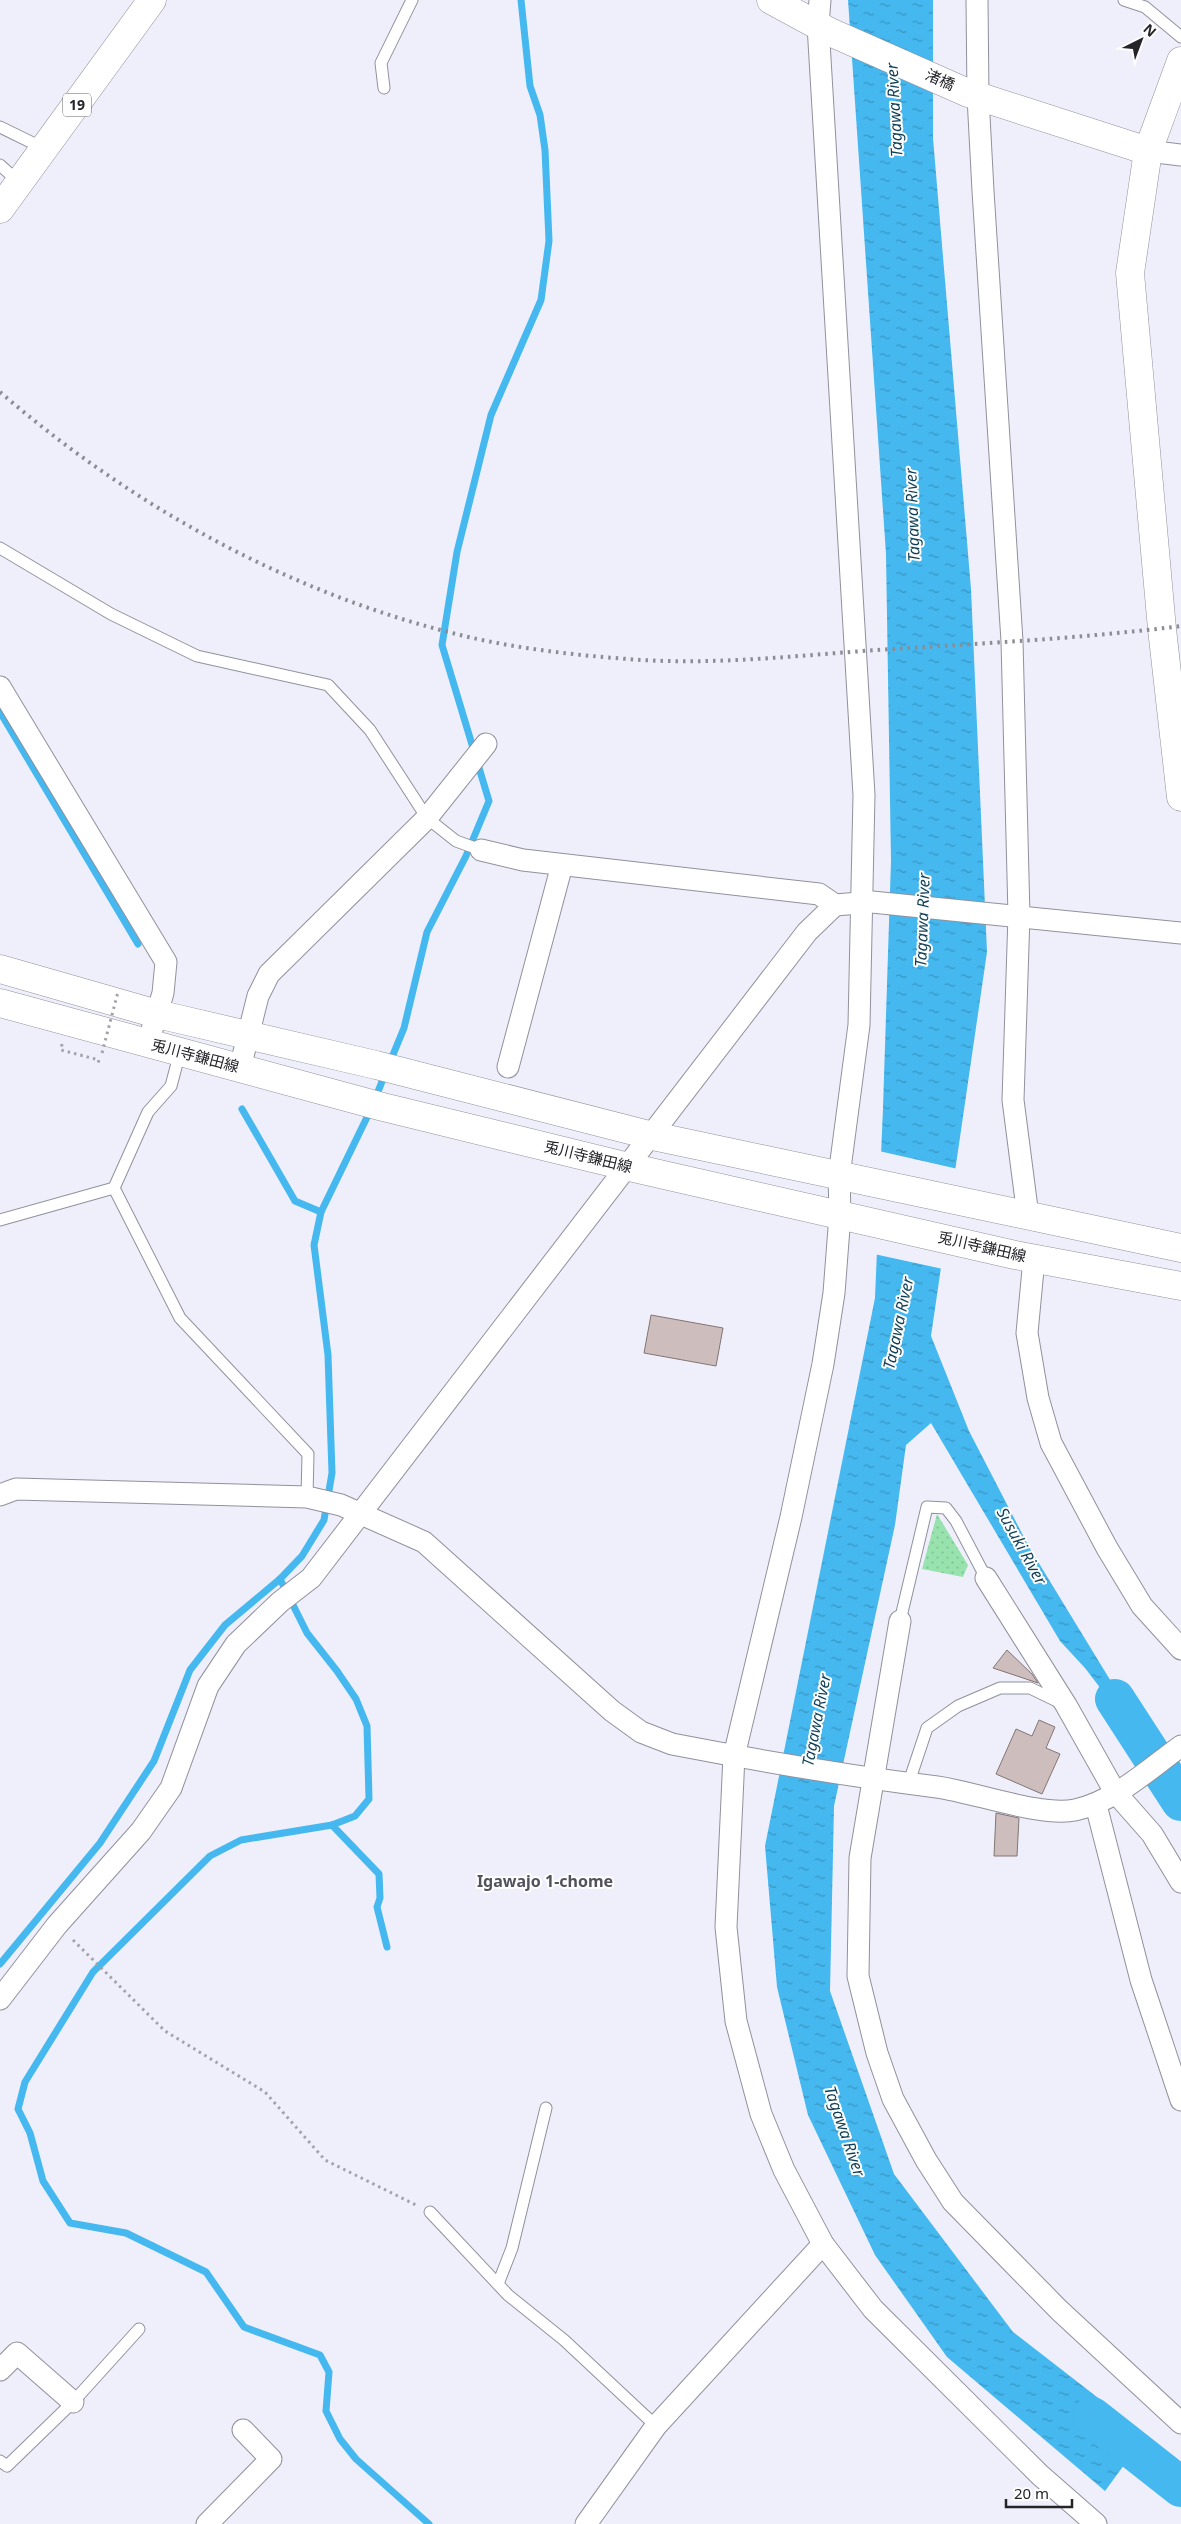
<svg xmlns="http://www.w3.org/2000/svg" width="1181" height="2524" font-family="'Noto Sans','Noto Sans JP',sans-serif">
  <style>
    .park { fill: url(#park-dots) }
    .water { fill: url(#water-ripples) }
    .pier { fill: #efeffb }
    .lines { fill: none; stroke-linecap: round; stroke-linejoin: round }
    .stream { stroke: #44b8ef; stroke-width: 7 }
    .river { stroke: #44b8ef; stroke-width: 40 }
    .building { fill: #cdbebd; stroke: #827574 }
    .service-casing { stroke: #90919c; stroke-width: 13 }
    .minor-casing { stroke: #90919c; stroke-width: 23 }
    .tertiary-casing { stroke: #90919c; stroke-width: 29 }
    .secondary-casing { stroke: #90919c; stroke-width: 29 }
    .trunk-casing { stroke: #90919c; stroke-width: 29 }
    .path { stroke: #a2a2ab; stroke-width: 3; stroke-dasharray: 2.5 4; stroke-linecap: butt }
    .service { stroke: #fff; stroke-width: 11 }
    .minor { stroke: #fff; stroke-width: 21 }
    .tertiary { stroke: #fff; stroke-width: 28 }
    .secondary { stroke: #fff; stroke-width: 28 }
    .trunk { stroke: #fff; stroke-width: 28 }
    .rail { stroke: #8c8c95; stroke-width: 4; stroke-dasharray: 2.5 5; stroke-linecap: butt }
    .path-bridge { stroke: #a2a2ab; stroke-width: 3; stroke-dasharray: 2.5 4; stroke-linecap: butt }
    .labels { text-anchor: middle; stroke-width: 4; stroke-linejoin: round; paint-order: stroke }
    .shield { fill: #fefefe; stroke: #656569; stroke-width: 1 }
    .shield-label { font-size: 14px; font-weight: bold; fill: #242429 }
    .street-label { font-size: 15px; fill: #242429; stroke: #fefefe }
    .water-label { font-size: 16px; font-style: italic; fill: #0f3f56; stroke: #fefefe }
    .neighbourhood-label { font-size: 16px; font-weight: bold; fill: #52525c; stroke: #fefefe }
  </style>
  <defs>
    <pattern id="park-dots" width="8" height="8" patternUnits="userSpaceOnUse" patternTransform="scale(1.25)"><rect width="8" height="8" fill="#98e2ae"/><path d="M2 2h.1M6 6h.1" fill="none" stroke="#83c296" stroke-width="1.8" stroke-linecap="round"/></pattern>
    <pattern id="water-ripples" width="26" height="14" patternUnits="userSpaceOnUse" patternTransform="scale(1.25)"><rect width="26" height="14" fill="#44b8ef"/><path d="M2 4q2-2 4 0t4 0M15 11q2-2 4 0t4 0" fill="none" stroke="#3995c2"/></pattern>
  </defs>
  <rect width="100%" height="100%" fill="#efeffb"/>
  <path class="park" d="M937,1514l31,51 -5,12 -41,-8z"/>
  <path class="water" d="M848,0h85v138l38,451 16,363 -56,384 38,95 60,116 144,236 -88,-115 -25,-27 -129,-218 -25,22 -11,80 -61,281 -4,185 64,183 119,158 133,103 -41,56 -158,-134 -72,-102 -67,-140 -31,-128 -12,-141 110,-548 8,-190 8,-247 -5,-307z"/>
  <path class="pier" d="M879,1151l79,18 -15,100 -69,-15z"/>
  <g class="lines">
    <g class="stream">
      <path d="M0,712l138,232"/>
      <path d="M390,1062l14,-34 23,-96 39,-76 23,-55 -47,-156 15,-93 34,-137 50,-115 8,-59 -4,-91 -5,-35 -10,-29 -9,-86"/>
      <path d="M375,1099l10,-25"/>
      <path d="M242,1109l53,92 26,11"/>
      <path d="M280,1579l27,54 30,38 19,28 11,27 2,73 -14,17 -23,9 -91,15 -31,16 -117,116 -68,110 -7,27 12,24 13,48 27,42 56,10 80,39 38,55 76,28 9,17 -3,39 14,28 16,20 73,65"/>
      <path d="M332,1825l47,49 1,24 -3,9 10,40"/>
      <path d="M0,1964l100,-121 54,-82 36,-91 35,-45 55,-46 22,-23 22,-36 8,-47 -4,-118 -14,-110 7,-33 50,-103"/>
    </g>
    <g class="river">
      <path d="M1115,1699l66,102"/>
      <path d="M1092,2417l89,70"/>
    </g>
  </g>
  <g class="building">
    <path d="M651,1315l72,13 -7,38 -72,-13z"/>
    <path d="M1007,1650l25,24 6,9 -45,-15z"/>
    <path d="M1039,1720l16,7 -9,21 14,6 -18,40 -46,-20 20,-45 16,7z"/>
    <path d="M996,1813l23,5 -2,38h-23z"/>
  </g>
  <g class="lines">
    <g class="service-casing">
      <g id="service">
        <path d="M1124,0l21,7 36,30"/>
        <path d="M384,88l-3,-25 31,-63"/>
        <path d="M0,127l45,22"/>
        <path d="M0,165l20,18"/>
        <path d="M0,548l111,66 86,42 131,29 42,45 57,88 29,23 25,9"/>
        <path d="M114,1188l66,130 128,136 -1,43"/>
        <path d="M0,1220l114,-32 34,-76 23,-26 9,-34"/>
        <path d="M900,1621l27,-114 19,1 10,13 30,57"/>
        <path d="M908,1785l19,-57 31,-22 42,-18h30l31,15"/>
        <path d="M430,2212l78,83 56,45 92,86"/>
        <path d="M498,2284l14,-36 34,-140"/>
        <path d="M0,2461l7,5 66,-64 66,-73"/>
      </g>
    </g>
    <g class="minor-casing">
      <g id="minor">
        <path d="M820,0l-2,25 46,770 -5,230 -20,151 1,39 -6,78 -11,71 -32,153 -57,239 -8,171 10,94 25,93 23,56 39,74 50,65 167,166 56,49"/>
        <path d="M977,0l1,97 5,94 29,450 7,274 -6,185 15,116"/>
        <path d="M1148,151l33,4"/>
        <path d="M0,687l166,275 -3,31 -15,50"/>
        <path d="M481,850l42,10 296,34 16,11 37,-3 309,31"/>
        <path d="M508,1067l54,-202"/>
        <path d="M240,1068l18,-72 11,-22 158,-156 59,-74"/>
        <path d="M1034,1259l-7,74 11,65 13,45 56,105 35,58 39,43"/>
        <path d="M0,1495l16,-6 291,8 34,8 83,37 188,169 29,21 31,12c88,17 177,32 265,43 37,5 104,30 138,23 39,-8 74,-41 106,-64"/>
        <path d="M986,1578l80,127 49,87 37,42 29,48"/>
        <path d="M900,1621l-40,237 -2,118 19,77 16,46 33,61 27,42 106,108 122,113"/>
        <path d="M1096,1805l45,175 40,120"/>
        <path d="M0,1999l57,-74 84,-94 30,-43 37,-102 28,-42 44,-42 31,-24 496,-646 28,-27"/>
        <path d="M0,2370l17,-17 56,49"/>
        <path d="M207,2524l64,-65 -28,-29"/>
        <path d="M586,2524l70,-98 167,-182"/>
      </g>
    </g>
    <g class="tertiary-casing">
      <g id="tertiary">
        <path d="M771,0l59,32 138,61 180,58"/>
        <path d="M1181,61l-33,90 -18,122 32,356 19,168"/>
      </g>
    </g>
    <g class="secondary-casing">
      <g id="secondary">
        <path d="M0,969l157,45 219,51 277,71 528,112"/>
        <path d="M0,1003l383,104 246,60 386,88 166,31"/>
      </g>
    </g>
    <g class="trunk-casing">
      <path id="trunk" d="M0,209l152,-209"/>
    </g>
    <g class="path">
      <path d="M62,1044l-1,6 38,10 -1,3"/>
      <path d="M73,1940l92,91 100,61 60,68 91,45"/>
    </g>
    <use href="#service" class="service"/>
    <use href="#minor" class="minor"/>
    <use href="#tertiary" class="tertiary"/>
    <use href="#secondary" class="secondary"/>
    <use href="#trunk" class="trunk"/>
    <path class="rail" d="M0,392c132,114 287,200 456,242 60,15 125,22 186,26 84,5 168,-6 251,-11 96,-6 193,-11 288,-23"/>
    <path class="path-bridge" d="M102,1053l16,-61"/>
  </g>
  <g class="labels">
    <rect class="shield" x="63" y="93.5" width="28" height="23" rx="4"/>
    <g class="shield-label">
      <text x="77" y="110">19</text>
    </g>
    <g class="street-label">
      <text transform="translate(940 80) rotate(24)" y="5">渚橋</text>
      <text transform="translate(195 1056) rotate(15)" y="5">兎川寺鎌田線</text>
      <text transform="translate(588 1157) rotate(14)" y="5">兎川寺鎌田線</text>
      <text transform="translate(982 1247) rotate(13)" y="5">兎川寺鎌田線</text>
    </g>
    <g class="water-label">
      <text transform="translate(894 110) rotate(-93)" y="6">Tagawa River</text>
      <text transform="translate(912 515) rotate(-92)" y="6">Tagawa River</text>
      <text transform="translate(922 920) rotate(-88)" y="6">Tagawa River</text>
      <text transform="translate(898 1323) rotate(-78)" y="6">Tagawa River</text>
      <text transform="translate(1022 1546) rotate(61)" y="6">Susuki River</text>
      <text transform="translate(816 1720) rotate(-79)" y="6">Tagawa River</text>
      <text transform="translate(845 2131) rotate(71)" y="6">Tagawa River</text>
    </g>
    <g class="neighbourhood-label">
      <text x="545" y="1887">Igawajo 1-chome</text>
    </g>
  </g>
  <g transform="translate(1141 40) rotate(42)" stroke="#fefefe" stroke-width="4" paint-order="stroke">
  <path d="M0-4L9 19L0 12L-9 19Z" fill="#242429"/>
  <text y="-8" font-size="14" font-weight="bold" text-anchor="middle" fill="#242429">N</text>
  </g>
  <path d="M1006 2499v8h66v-8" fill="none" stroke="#242429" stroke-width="2.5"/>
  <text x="1014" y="2499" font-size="15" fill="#242429" stroke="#fefefe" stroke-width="4" paint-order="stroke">20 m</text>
</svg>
